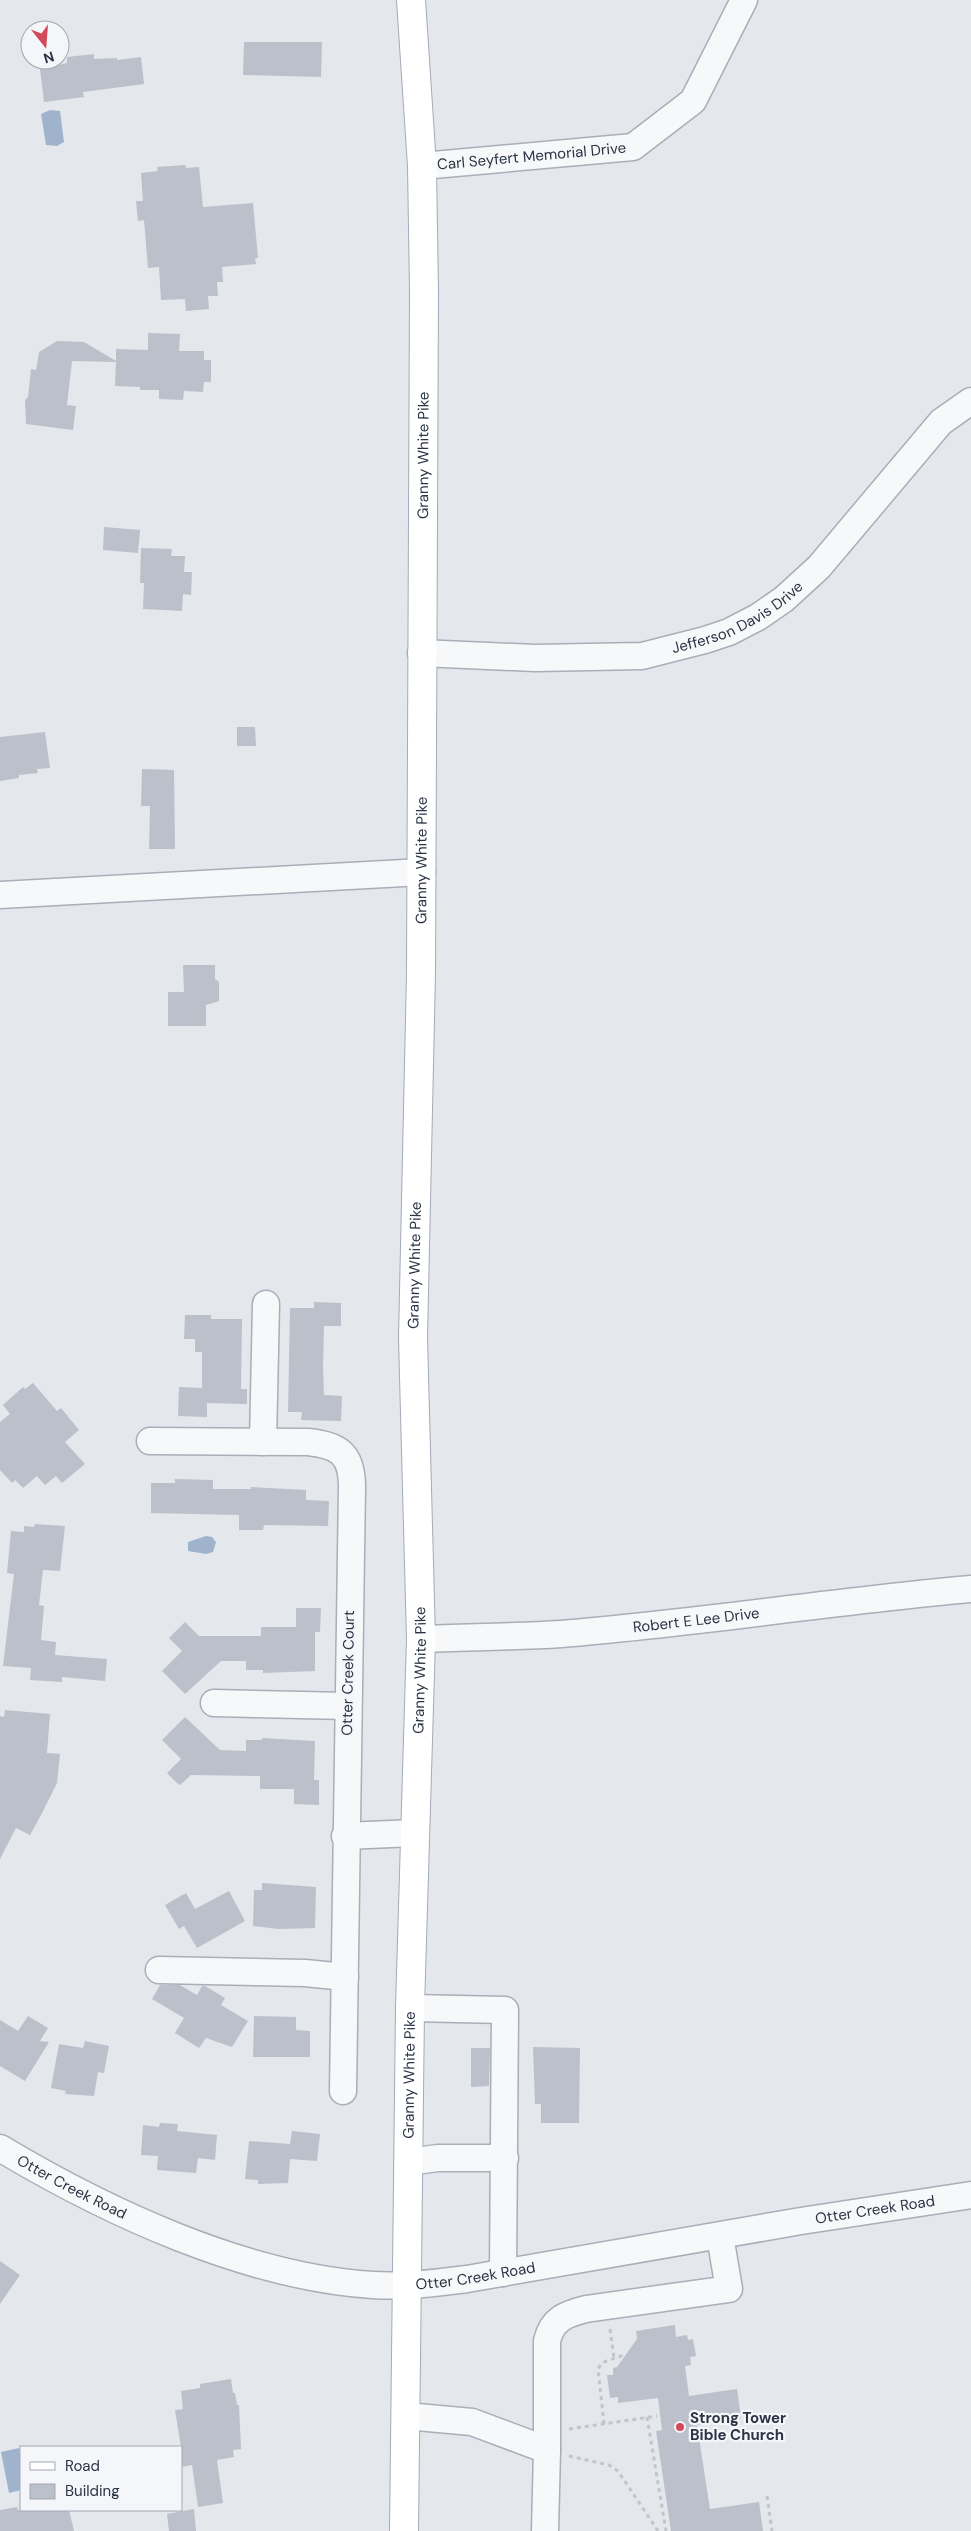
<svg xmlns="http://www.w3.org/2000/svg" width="971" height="2531" font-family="'DM Sans',sans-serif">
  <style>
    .water { fill: #9fb4cc }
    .building { fill: #bbc0ca }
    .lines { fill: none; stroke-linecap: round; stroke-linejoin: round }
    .minor-casing { stroke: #a9aeb7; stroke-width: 29 }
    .major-casing { stroke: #a3abb8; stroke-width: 30 }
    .path { stroke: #c2c5cb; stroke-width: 3; stroke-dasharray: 4 4; stroke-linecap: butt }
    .minor { stroke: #f7f8fa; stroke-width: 26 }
    .major { stroke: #fff; stroke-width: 28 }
    .poi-dot { fill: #d1495b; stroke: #f4f6f9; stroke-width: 2 }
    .labels { text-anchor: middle; stroke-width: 4.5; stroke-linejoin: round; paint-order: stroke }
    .street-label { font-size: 15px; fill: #2b3445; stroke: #f4f6f9 }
    .poi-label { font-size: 15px; font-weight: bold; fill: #2b3445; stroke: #f4f6f9; text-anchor: start }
  </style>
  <rect width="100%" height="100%" fill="#e4e7ec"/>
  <g class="water">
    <path d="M50,110l10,1 4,31 -7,4 -11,-1 -5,-31z"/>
    <path d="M206,1536l6,1 4,5 -3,10 -7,2 -18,-3v-9z"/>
    <path d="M19,2448l2,13v29l-12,3 -8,-41z"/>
  </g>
  <g class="building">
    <path d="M244,42h78l-1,35 -78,-2z"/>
    <path d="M94,54v5l23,-1v2l24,-3 3,27 -61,8 1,5 -40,5 -4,-33 27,-6v-6z"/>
    <path d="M185,165l1,3 13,-1 4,40 50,-4 5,55h-3l1,6 -34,3 1,15h-6l1,14h-10l1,13 -23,2 -1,-12 -24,1 -2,-33 -11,1 -4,-48 -6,1 -2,-20h7l-2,-28 17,-2 -1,-4z"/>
    <path d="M148,333l32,1 -1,17h25v9h7v22h-7l-1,10 -19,-1 -1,9 -24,-1v-9h-19v-3l-25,-1 1,-24 -44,-1 -5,44 9,1 -3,24 -47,-6 -1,-24 3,-3 3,-28 5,1 3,-18 18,-11 27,1 32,19v-12l32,1z"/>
    <path d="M104,527l36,3 -2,23 -35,-3z"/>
    <path d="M141,548l31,1 -1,7h14l-1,16h8l-1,23 -8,-1 -1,17 -39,-2 1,-26h-4z"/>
    <path d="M237,727h18l1,19h-19z"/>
    <path d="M45,732l5,36 -13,1 1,4 -19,2v3l-19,3v-44z"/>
    <path d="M142,769l32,1 1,79h-26l1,-43h-9z"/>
    <path d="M183,965h32v14l4,3v19l-13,4v21h-38v-34h16z"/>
    <path d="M314,1302l27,1v23h-17l-1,42 1,27 18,1 -1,25 -40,-1 1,-8h-14l2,-104h24z"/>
    <path d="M185,1315h26v4h31l-1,70h6v15l-40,-1v14l-29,-1 1,-29 23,1v-36h-7v-13h-11z"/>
    <path d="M33,1383l24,28 4,-3 18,22 -14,12 20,22 -23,19 -6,-7 -11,9 -8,-9 -14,12 -8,-8 -3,3 -12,-13v-48l10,-8 -7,-9 20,-18 2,2z"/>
    <path d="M175,1479l38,1v9h38v-2l55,3v10l23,1 -1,25 -64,-1 -1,5h-24v-15l-88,-2v-30h24z"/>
    <path d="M35,1524l30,2 -5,45 -17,-1 -4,35 5,1 -3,34 15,2 -1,13 52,4 -2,22 -43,-4v5l-32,-2 1,-12 -28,-2 11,-92 -7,-1 4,-42 13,1v-6l10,1z"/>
    <path d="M296,1608h25l-1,24h-5v39l-52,2v-3h-17v-9h-25l-36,33 -23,-23 20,-20 -13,-13 16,-16 14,14h62v-9h35z"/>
    <path d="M5,1710l45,4 -3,39 13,1 -3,29 -16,32 -11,20 -14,-7 -16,31v-143l4,1z"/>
    <path d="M185,1717l35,33 26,1v-11h16v-2l53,3 -1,39h5v25l-25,-1v-15h-34v-13l-69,-1 -11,10 -2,-1 -11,-11 14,-14 -19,-19z"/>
    <path d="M262,1883l54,4 -1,41 -37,1 -25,-3 1,-36h8z"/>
    <path d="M229,1891l16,30 -48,27 -13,-22 -5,3 -14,-24 21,-12 9,16z"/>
    <path d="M160,1985h20l17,10 5,-9h3l20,12 -4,7 27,16 -16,26 -26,-9 -7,10 -24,-15 9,-15 -32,-19z"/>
    <path d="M28,2016l20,12 -8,13 9,1 -24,39 -25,-15v-46l18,11z"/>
    <path d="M254,2016l42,1v13l14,1v26h-57z"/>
    <path d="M85,2041l24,5 -5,27 -6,-1 -4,24 -29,-2 1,-3 -15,-3 8,-44 24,4z"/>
    <path d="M533,2047l47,1 -1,75h-38v-19h-6z"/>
    <path d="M471,2048h19l-1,38 -18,1z"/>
    <path d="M160,2123l18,1 -1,7 40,4 -2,25 -17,-2 -2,15 -39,-3 1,-14 -17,-1 2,-30 16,2z"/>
    <path d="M292,2131l28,3 -3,27 -27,-2 -2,24 -30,1v-4l-13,-1 4,-38 41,3z"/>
    <path d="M0,2261l20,14 -20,29z"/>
    <path d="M675,2325l1,12 11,-2 1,5 5,-1 3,17 -6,1 1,8 -6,1 4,30 48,-7 4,29 -44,7 13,84 49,-7 4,29h-92l-15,-100 6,-1 -4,-32 -40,5v-6l-8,1 -3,-23h6v-7l4,-1 20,-28 -1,-8z"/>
    <path d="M231,2379l2,14h2l2,12h2l2,44 -8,1 1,7 -17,3 6,43 -25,4 -6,-42 -11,2v-20l-6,-37 8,-1 -2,-18 19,-3v-4z"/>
    <path d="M17,2507l1,3h51l5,21h-74v-21z"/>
    <path d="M194,2509l2,22h-27l-2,-17z"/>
  </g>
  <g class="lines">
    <g class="minor-casing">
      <g id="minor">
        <path id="s1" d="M422,166l211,-19 60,-46 51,-101"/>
        <path id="s2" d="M421,653l114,5 107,-2 63,-16 24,-8 29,-15 26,-18 35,-32 122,-145 30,-21"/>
        <path d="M0,895l422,-23"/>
        <path d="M150,1441l158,1c31,3 44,12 44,45l-9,604"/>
        <path d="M263,1442l3,-138"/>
        <path id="s3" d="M421,1639c46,-2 93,-2 140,-5 137,-11 273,-33 410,-45"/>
        <path d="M214,1703l133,3"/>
        <path d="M345,1836l69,-3"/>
        <path d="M159,1970l146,3 40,4"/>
        <path d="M410,2008l95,2 -2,263"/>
        <path id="s4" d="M0,2148c107,64 246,129 373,137 31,2 63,-2 94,-6l334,-58 170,-26"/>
        <path d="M408,2162l30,-4h67"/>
        <path d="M406,2416l66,6 75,28v-109c5,-22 19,-27 39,-32l143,-20 -9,-53"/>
        <path d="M545,2531l2,-81"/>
      </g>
    </g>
    <g class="major-casing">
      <g id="major">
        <path id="s5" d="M404,2531l6,-523 11,-369 -8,-301 8,-365 3,-682 -2,-125 -11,-166"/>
      </g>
    </g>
    <g class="path">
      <path d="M610,2329l4,29"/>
      <path d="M647,2417l19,114"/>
      <path d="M604,2424l-6,-55c6,-12 19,-8 27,-16"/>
      <path d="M569,2429l88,-13"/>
      <path d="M569,2456l40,9 9,6 40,60"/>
      <path d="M767,2496l5,35"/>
    </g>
    <use href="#minor" class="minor"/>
    <use href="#major" class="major"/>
  </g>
  <circle class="poi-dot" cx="680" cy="2427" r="5"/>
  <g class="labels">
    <g class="street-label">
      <text dy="5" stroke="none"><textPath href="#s1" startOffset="110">Carl Seyfert Memorial Drive</textPath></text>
      <text dy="5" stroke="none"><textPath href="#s5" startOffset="2076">Granny White Pike</textPath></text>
      <text dy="5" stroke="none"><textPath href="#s2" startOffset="325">Jefferson Davis Drive</textPath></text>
      <text dy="5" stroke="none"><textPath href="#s5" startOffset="1671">Granny White Pike</textPath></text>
      <text dy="5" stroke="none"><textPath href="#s5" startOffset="1266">Granny White Pike</textPath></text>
      <text dy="5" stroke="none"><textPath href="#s3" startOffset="276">Robert E Lee Drive</textPath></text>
      <text dy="5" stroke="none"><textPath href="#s5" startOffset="861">Granny White Pike</textPath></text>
      <text transform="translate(348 1673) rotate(-89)" y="5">Otter Creek Court</text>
      <text dy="5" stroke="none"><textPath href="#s5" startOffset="456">Granny White Pike</textPath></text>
      <text dy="5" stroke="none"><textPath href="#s4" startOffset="82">Otter Creek Road</textPath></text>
      <text dy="5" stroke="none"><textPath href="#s4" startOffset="909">Otter Creek Road</textPath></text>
      <text dy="5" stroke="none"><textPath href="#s4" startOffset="504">Otter Creek Road</textPath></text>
    </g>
    <g class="poi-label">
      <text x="690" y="2423">Strong Tower<tspan x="690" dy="17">Bible Church</tspan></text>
    </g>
  </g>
  <rect x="20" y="2446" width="162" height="65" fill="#f4f6f9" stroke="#a4a8b1"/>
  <rect x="30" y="2462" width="25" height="8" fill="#ffffff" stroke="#a4a8b1"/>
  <text x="65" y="2471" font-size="15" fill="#2b3445">Road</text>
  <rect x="30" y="2484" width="25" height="15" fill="#bbc0ca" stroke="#a4a8b1"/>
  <text x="65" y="2496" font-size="15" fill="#2b3445">Building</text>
  <g transform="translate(45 45) rotate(163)"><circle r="24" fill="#f4f6f9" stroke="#a4a8b1"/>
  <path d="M0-4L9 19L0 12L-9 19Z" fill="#d1495b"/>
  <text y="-8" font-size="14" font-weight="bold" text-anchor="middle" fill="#2b3445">N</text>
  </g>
</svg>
